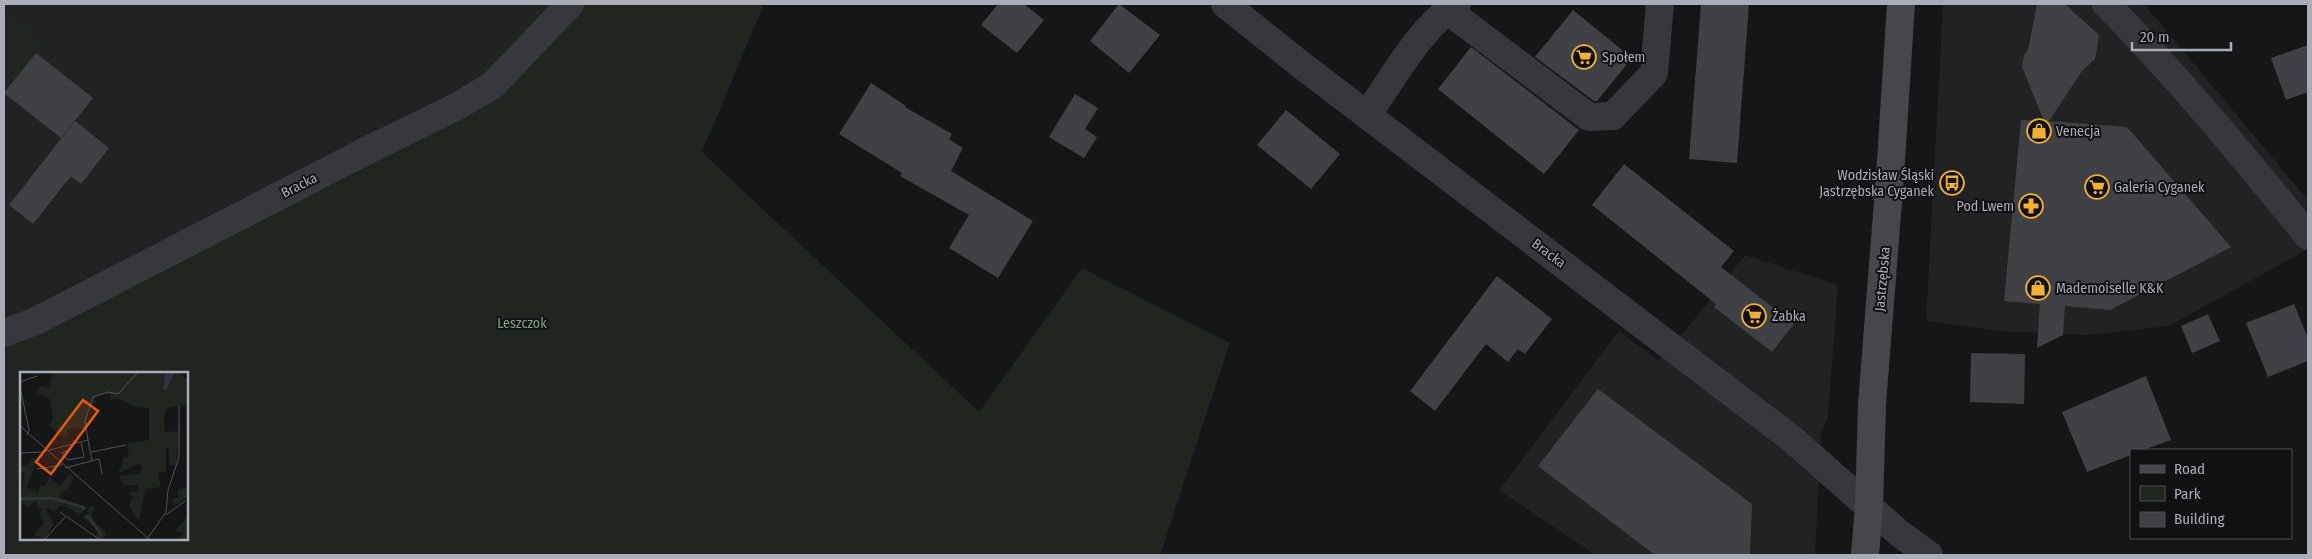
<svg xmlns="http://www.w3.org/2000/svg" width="2312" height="559" font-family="'Fira Sans Condensed',sans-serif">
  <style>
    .built { fill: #222225 }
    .green { fill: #1e261f; fill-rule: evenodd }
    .building { fill: #404145 }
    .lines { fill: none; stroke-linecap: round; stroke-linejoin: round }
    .minor { stroke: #37383d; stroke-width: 28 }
    .tertiary { stroke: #37383d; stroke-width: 28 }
    .secondary { stroke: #45474d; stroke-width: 28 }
    .labels { text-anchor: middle; stroke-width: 4; stroke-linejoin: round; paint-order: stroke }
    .poi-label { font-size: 14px; fill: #a8adb8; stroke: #111113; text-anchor: start }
    .street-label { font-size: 14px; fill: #a8adb8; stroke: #111113 }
    .park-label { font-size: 14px; fill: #7fa381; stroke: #111113 }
    .inset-river { fill: none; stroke: #2c353c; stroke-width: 2.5 }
    .inset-road { fill: none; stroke: #505258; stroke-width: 1 }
    .view { fill: #e8590c; fill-opacity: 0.15; stroke: #e8590c; stroke-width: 2.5 }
    .inset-edge { fill: none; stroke: #a8adb8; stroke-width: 2.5 }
  </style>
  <rect width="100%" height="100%" fill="#161618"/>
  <g class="built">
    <path d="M4,4h539l-96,97 -441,217 -2,-2z"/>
    <path d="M1943,4h201l164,196v49l-139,77 -82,9 -86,-4 -75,-10z"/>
    <path d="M1745,255l93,30 -10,131 -7,19 -6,120h-220l-96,-65 120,-159 39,29 28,-30z"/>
  </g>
  <g class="green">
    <path d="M543,4h221l-62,148 277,260 103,-144 148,75 -70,212h-1156v-239l2,2 441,-217zM21,373h165v165h-165z"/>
    <path d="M4,12l39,28 -7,13 -32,41z"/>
  </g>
  <g class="building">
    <path d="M998,4h26l20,16 -27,33 -36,-28z"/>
    <path d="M1119,4l41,31 -31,38 -39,-32z"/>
    <path d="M1701,4h48l-12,159 -48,-4z"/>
    <path d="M2037,4h28l34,31 -4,24 -13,12 -33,50 78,6 104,120 -121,63 -45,-4 -2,29 -26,13 3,-44 -36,-3 17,-181 23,1 -22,-54 2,-12 4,-5z"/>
    <path d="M1573,10l59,48 -35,43h-3l-59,-44z"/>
    <path d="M2308,45v47l-22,8 -15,-42z"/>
    <path d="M1471,47l108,83 -35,44 -106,-85z"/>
    <path d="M36,53l57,45 -32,40 -57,-45z"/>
    <path d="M871,83l35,23 -1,1 47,27 -3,5 14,9 -12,23 82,50 -35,57 -49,-30 20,-33 -69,-39 2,-3 -63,-39z"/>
    <path d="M1075,94l23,14 -13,21 12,8 -13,21 -35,-21z"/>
    <path d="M1286,110l54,44 -29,35 -54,-44z"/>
    <path d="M75,121l34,27 -28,36 -10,-8 -38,48 -24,-19z"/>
    <path d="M1624,164l110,87 -13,16 73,57 -22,28 -58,-45 2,-3 -124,-99z"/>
    <path d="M1497,276l55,43 -27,35 -7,-5 -10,13 -22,-18 -51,67 -25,-20z"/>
    <path d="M2294,304l14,34v23l-40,16 -22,-54z"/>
    <path d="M2208,314l12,27 -28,12 -11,-27z"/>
    <path d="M1971,353l54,1 -1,50 -54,-2z"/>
    <path d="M2146,376l25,64 -28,10h-12v5l-44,17 -25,-60z"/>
    <path d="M1598,389l154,115 -2,51h-95l-117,-89z"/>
  </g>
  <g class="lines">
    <g class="minor">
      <path d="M1225,4l75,60 492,375 77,68"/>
      <path d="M2106,4c72,73 137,152 202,232"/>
      <path d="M1447,10l142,107 24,-1 41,-43 6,-69"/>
      <path d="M1367,115c25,-35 54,-89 90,-111"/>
      <path d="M4,333l32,-12 332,-171 86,-42 39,-23 77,-81"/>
    </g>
    <path class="tertiary" d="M1869,507l30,26 30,22"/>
    <path class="secondary" d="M1865,555l4,-48 3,-103 18,-228 11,-172"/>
  </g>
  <defs>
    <g id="supermarket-ring" transform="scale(1.25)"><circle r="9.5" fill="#111113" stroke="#f2b134" stroke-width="1.5"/><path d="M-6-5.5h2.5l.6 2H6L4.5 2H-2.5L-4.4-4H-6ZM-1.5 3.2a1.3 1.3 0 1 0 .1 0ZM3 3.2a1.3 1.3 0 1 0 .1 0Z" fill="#f2b134"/></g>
    <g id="shop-ring" transform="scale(1.25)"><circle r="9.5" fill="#111113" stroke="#f2b134" stroke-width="1.5"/><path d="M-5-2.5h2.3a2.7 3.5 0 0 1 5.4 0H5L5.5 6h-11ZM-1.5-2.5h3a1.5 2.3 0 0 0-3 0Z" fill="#f2b134"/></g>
    <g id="bus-ring" transform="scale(1.25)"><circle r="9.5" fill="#111113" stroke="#f2b134" stroke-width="1.5"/><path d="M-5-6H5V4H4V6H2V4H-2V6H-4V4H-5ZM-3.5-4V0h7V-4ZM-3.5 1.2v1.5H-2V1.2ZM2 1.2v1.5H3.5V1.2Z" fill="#f2b134"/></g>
    <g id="pharmacy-ring" transform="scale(1.25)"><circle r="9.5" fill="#111113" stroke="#f2b134" stroke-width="1.5"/><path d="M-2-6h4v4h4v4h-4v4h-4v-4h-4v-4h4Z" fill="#f2b134"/></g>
  </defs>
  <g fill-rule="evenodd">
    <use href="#supermarket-ring" x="1584" y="57"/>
    <use href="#shop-ring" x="2039" y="131"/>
    <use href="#bus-ring" x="1952" y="183"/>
    <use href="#supermarket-ring" x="2097" y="187"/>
    <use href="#pharmacy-ring" x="2031" y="206"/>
    <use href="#shop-ring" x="2038" y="288"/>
    <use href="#supermarket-ring" x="1754" y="316"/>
  </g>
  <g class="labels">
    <g class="poi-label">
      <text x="1602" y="62">Społem</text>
      <text x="2056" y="136">Venecja</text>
      <text x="1934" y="180" text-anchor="end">Wodzisław Śląski<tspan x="1934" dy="16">Jastrzębska Cyganek</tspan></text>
      <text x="2114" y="192">Galeria Cyganek</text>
      <text x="2014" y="211" text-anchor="end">Pod Lwem</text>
      <text x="2056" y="293">Mademoiselle K&amp;K</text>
      <text x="1772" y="321">Żabka</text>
    </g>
    <g class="street-label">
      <text transform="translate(299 185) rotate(-27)" y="5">Bracka</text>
      <text transform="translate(1549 253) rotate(37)" y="5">Bracka</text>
      <text transform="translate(1882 279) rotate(-85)" y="5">Jastrzębska</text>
    </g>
    <g class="park-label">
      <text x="522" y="328">Leszczok</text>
    </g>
  </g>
  <g transform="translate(20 372)">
    <rect width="168" height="168" fill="#161618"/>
    <path d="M33,0h112l-1,8 5,5 6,-13h5l8,9 -1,24 -17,2 -4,3 -2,9 1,13 14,-1 -3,34h-6l-2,-18 -2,1v24l-8,1 3,14 -16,2 -5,29 -3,2 -8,-16 4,-5 -4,-7 9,-1v-6h-15l-4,-9 21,-3 3,-5 -3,-5 -21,10v-4l3,-1 1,-11h6l-2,-13 22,-4v-32l-16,-2 -15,-8 -7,2 -2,-7 -14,4 1,6 -7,2 -3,27 -7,-5 -12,2 1,6 -5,3 -14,-12 4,-7 -4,-21 -13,-5 4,-7 9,2zM13,86l4,1 -10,28 11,6 2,-8 5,1 4,-9 11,9 9,-12 5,4 -2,5 -14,14 29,10 -7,7 -19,-9 -8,7 -5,-5 -2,3 8,14 -9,15 -11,-4 10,-12 -4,-7 2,-9 -3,3 -3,-10 -7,7 -6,-3 -3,3 5,-34 -5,-1v-7h7zM167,115v10l-13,9 -2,-7 7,-2 -2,-7zM72,134l3,3 -3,4 2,8 12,12 -2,6h-4l-4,-3 3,-3 -17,-17 7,-2 -1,-5zM167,145v22h-9l6,-6 -9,-2z" fill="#1e261f"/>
    <path d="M145,0h10l-8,17 -4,1z" fill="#2c353c"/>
    <path class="inset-river" d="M0,127l31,-1 32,9 1,3M67,143l15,21"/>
    <path class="inset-road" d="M0,10l17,-6M0,15l9,43 -2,5M0,54l129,113M68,68l4,21M48,78l-6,3 6,7 16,-3 -3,-15M71,80l35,-7M0,81l22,-1 46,-12 -3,-19 8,-24 15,-5 10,2 20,-22M45,96l34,-9 3,15M17,97l25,-4M40,140l39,27M146,143l19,-14M25,167l20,-22M127,167l19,-27 2,-22 11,-33v-51"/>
    <path class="view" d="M63,28l15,11 -47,63 -15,-12z"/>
    <rect width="168" height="168" class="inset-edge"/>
  </g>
  <rect width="2312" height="559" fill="none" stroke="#a8adb8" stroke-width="10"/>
  <rect x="2130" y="449" width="162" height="90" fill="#111113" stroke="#4d4f55"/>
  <rect x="2140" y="465" width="25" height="8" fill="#45474d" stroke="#4d4f55"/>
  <text x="2174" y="474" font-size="15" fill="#a8adb8">Road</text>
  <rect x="2140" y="486" width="25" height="15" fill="#1e261f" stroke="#4d4f55"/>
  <text x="2174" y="499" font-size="15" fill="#a8adb8">Park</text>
  <rect x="2140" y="512" width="25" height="15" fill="#404145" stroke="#4d4f55"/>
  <text x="2174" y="524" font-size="15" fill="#a8adb8">Building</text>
  <path d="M2132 42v8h99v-8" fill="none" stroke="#a8adb8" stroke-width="2.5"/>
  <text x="2140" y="42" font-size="15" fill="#a8adb8" stroke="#111113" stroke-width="4" paint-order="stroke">20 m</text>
</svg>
